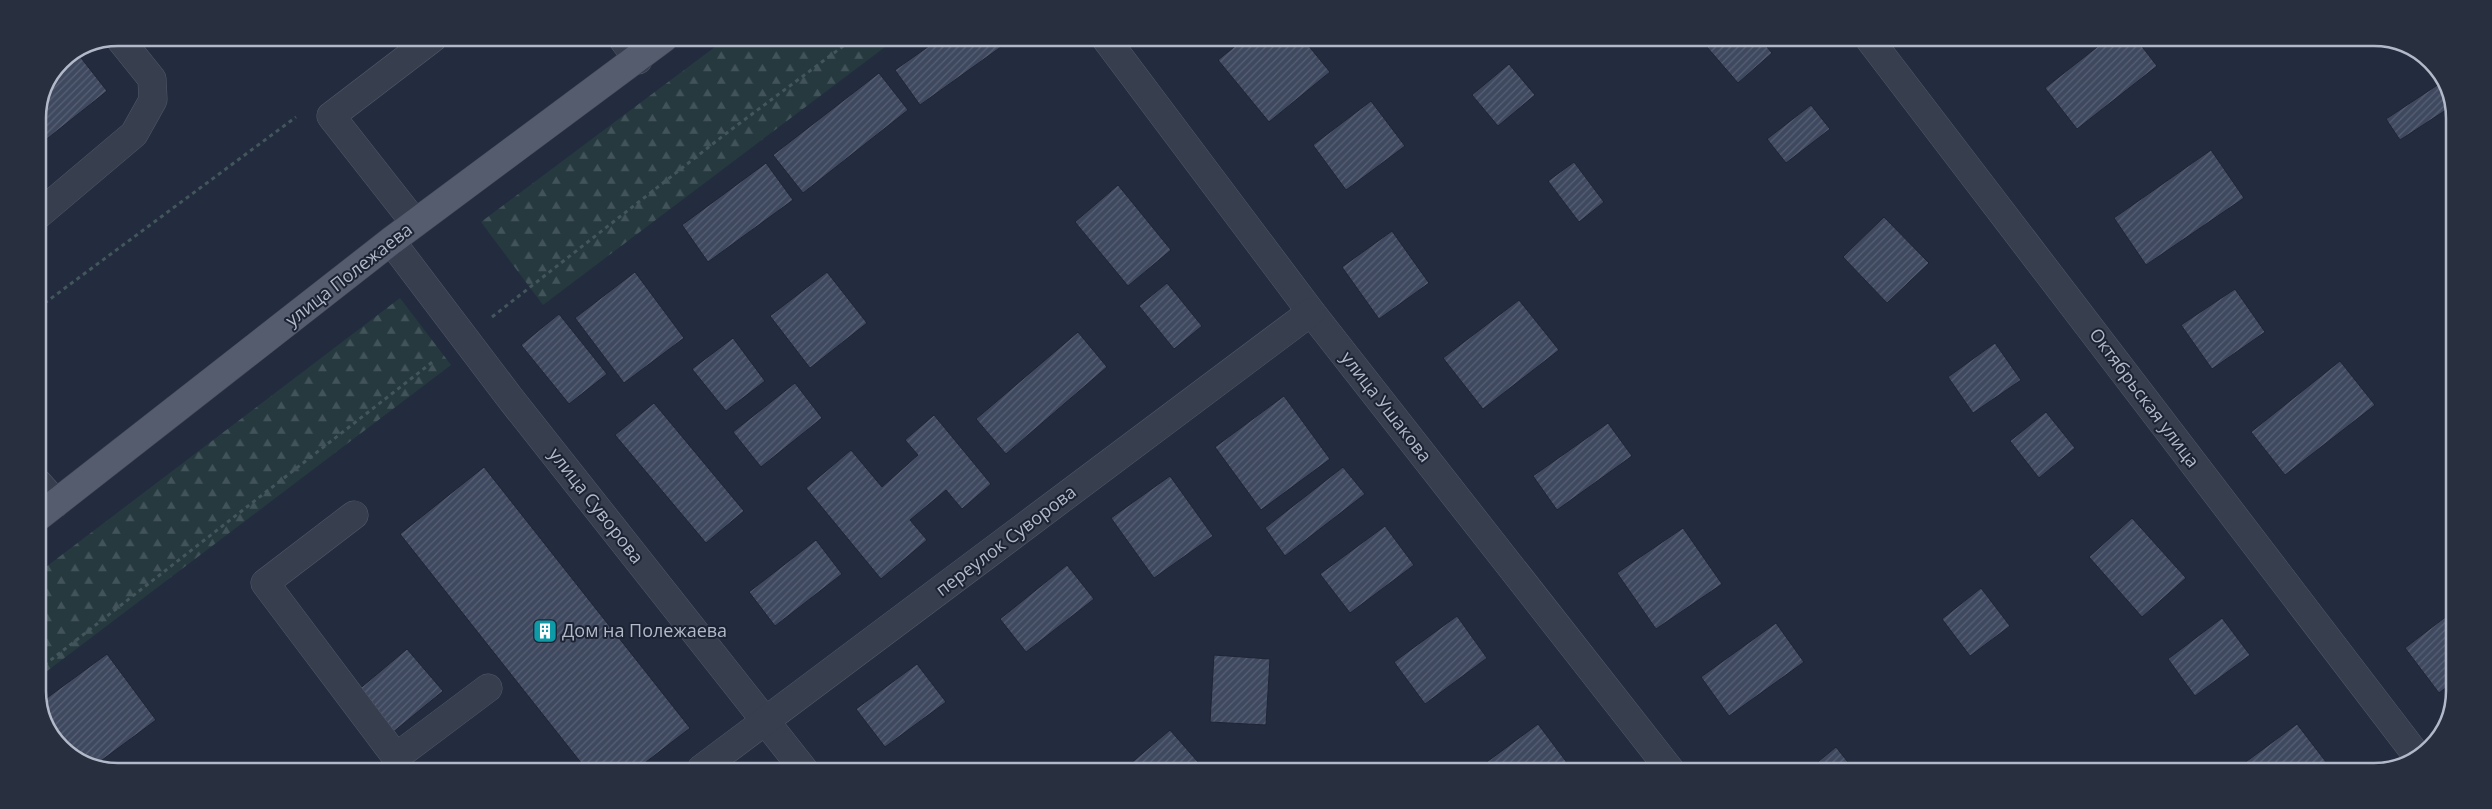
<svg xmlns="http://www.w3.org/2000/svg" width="2492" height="809" font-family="'Open Sans',sans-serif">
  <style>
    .forest { fill: url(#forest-firs) }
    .building { fill: url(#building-hatch); stroke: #1e2535 }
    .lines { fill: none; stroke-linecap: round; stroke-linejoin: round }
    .minor-casing { stroke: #525969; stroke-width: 29 }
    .major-casing { stroke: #404757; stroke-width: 29 }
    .path { stroke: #43565c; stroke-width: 3; stroke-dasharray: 4 4; stroke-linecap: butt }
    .minor { stroke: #373e4e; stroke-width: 28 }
    .major { stroke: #555c6e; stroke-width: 28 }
    .labels { text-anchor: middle; stroke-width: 4; stroke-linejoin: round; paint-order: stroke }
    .street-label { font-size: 18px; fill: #b2b9c9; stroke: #1c2333 }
    .poi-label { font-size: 18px; fill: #b2b9c9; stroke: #1c2333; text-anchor: start }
    .rim { fill: none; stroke: #b2b9c9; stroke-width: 2.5 }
  </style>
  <defs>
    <pattern id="forest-firs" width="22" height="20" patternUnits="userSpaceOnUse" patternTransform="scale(1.25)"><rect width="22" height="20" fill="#25393f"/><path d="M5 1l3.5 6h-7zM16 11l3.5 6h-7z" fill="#425459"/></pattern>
    <pattern id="building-hatch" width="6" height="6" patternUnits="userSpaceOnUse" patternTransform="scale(1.25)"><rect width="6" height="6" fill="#3e485e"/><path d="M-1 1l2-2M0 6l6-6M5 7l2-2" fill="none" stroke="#586074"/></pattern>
  </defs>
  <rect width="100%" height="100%" fill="#232b3e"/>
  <g class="forest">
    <path d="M727,38h170l-354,267 -62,-83z"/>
    <path d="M400,298l51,67 -413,313v-105z"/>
  </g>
  <g class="building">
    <path d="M939,39h73l-92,66 -25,-35z"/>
    <path d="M1244,39h59l27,33 -61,50 -51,-62z"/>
    <path d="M1700,39l61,1 11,13 -34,30z"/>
    <path d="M2106,40h31l20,26 -80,63 -32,-41z"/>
    <path d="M78,54l29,37 -69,55v-28l23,-57z"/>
    <path d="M1509,64l26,31 -37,31 -26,-31z"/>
    <path d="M879,73l29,37 -105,83 -30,-38z"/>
    <path d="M2442,82l10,24 -52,34 -14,-21z"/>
    <path d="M1371,101l34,45 -59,44 -33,-45z"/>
    <path d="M1811,105l19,24 -44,34 -19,-24z"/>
    <path d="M2211,150l33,48 -98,67 -32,-47z"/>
    <path d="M1574,162l30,40 -25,20 -31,-41z"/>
    <path d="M766,163l27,37 -85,62 -26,-37z"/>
    <path d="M1118,185l53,65 -43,36 -53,-64z"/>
    <path d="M1884,217l45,46 -42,40 -44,-46z"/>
    <path d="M1392,231l37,52 -50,36 -37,-52z"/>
    <path d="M635,272l49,66 -60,45 -49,-65z"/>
    <path d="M827,272l40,51 -57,45 -40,-52z"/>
    <path d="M1167,283l35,43 -28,23 -35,-43z"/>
    <path d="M2235,289l30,43 -53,37 -31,-44z"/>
    <path d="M1519,300l40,50 -76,59 -40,-51z"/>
    <path d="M559,314l48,60 -38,30 -48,-59z"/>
    <path d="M1078,332l29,35 -101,87 -30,-35z"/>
    <path d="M733,338l32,43 -39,30 -34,-42z"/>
    <path d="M1995,343l26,37 -48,33 -25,-36z"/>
    <path d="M2340,361l35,44 -90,70 -34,-43z"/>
    <path d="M795,383l27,35 -61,49 -28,-35z"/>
    <path d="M1284,396l46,63 -69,51 -46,-63z"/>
    <path d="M654,403l90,108 -38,32 -91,-108z"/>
    <path d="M2046,412l29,36 -36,30 -29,-37z"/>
    <path d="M934,415l57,69 -29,25 -16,-19 -36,30 17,20 -46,39 -75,-91 45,-38 31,37 36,-32 -13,-15z"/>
    <path d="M1608,423l24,33 -75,54 -24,-34z"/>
    <path d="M484,467l206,261 -53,41h-51l-186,-235z"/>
    <path d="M1343,467l22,27 -80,62 -20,-28z"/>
    <path d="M1170,476l43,60 -59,42 -43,-60z"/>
    <path d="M2132,518l54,60 -44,39 -53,-60z"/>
    <path d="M1385,526l29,39 -64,48 -30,-39z"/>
    <path d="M1683,528l39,56 -66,45 -39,-56z"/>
    <path d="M816,540l26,34 -67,52 -26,-34z"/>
    <path d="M1067,565l27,34 -68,53 -26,-33z"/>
    <path d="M1981,588l29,38 -40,30 -28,-37z"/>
    <path d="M2452,612v71l-13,10 -34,-45z"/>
    <path d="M1457,616l30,42 -62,46 -31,-42z"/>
    <path d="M2222,618l28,37 -55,41 -27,-37z"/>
    <path d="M1776,623l28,39 -75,54 -28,-39z"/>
    <path d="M407,649l36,42 -51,42 -35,-42z"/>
    <path d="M107,654l49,66 -62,46 -40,-26 -14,-37z"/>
    <path d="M1214,655l56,4 -4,66 -56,-3z"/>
    <path d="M917,664l29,38 -61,45 -29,-38z"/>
    <path d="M1538,724l33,44 -4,2h-91z"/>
    <path d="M2297,724l36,47h-85l-5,-7z"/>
    <path d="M1170,730l35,40h-82z"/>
    <path d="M1836,747l19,24h-48z"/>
  </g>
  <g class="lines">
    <g class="minor-casing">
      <g id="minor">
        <path d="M622,38l16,22"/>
        <path d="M1106,39l205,273 360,459"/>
        <path d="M1870,40l548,717"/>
        <path d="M38,215l96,-81 19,-34 -1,-21 -33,-41"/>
        <path d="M415,223l-84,-107 102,-78"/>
        <path d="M391,241l119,157 294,372"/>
        <path d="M38,483l18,20"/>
        <path d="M354,515l-89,68 131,174 92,-69"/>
        <path d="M701,769l610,-457"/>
      </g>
    </g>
    <g class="major-casing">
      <path id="major" d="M38,517l353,-276 273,-203"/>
    </g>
    <g class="path">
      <path d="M38,308l258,-191"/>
      <path d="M492,317l236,-185 126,-94"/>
      <path d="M38,670l397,-310"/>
    </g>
    <use href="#minor" class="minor"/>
    <use href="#major" class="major"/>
  </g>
  <defs>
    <g id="building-square" transform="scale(1.25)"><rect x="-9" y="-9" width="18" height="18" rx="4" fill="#0f9aa8" stroke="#1c2333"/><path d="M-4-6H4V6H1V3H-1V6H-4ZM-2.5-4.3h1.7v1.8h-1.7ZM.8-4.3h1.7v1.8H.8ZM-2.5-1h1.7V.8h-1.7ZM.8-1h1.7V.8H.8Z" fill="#fff"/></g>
  </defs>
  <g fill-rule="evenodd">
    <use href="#building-square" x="545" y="631"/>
  </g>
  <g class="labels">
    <g class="street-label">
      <text transform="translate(349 275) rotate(-38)" y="6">улица Полежаева</text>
      <text transform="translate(2144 398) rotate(53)" y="6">Октябрьская улица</text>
      <text transform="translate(1386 407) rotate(52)" y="6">улица Ушакова</text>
      <text transform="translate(596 506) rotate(52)" y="6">улица Суворова</text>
      <text transform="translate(1006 541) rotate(-37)" y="6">переулок Суворова</text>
    </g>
    <g class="poi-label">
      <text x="562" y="637">Дом на Полежаева</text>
    </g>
  </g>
  <path d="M0 0H2492V809H0ZM118 46H2374A72 72 0 0 1 2446 118V691A72 72 0 0 1 2374 763H118A72 72 0 0 1 46 691V118A72 72 0 0 1 118 46Z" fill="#282f3f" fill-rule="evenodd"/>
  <path class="rim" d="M118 46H2374A72 72 0 0 1 2446 118V691A72 72 0 0 1 2374 763H118A72 72 0 0 1 46 691V118A72 72 0 0 1 118 46Z"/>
</svg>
